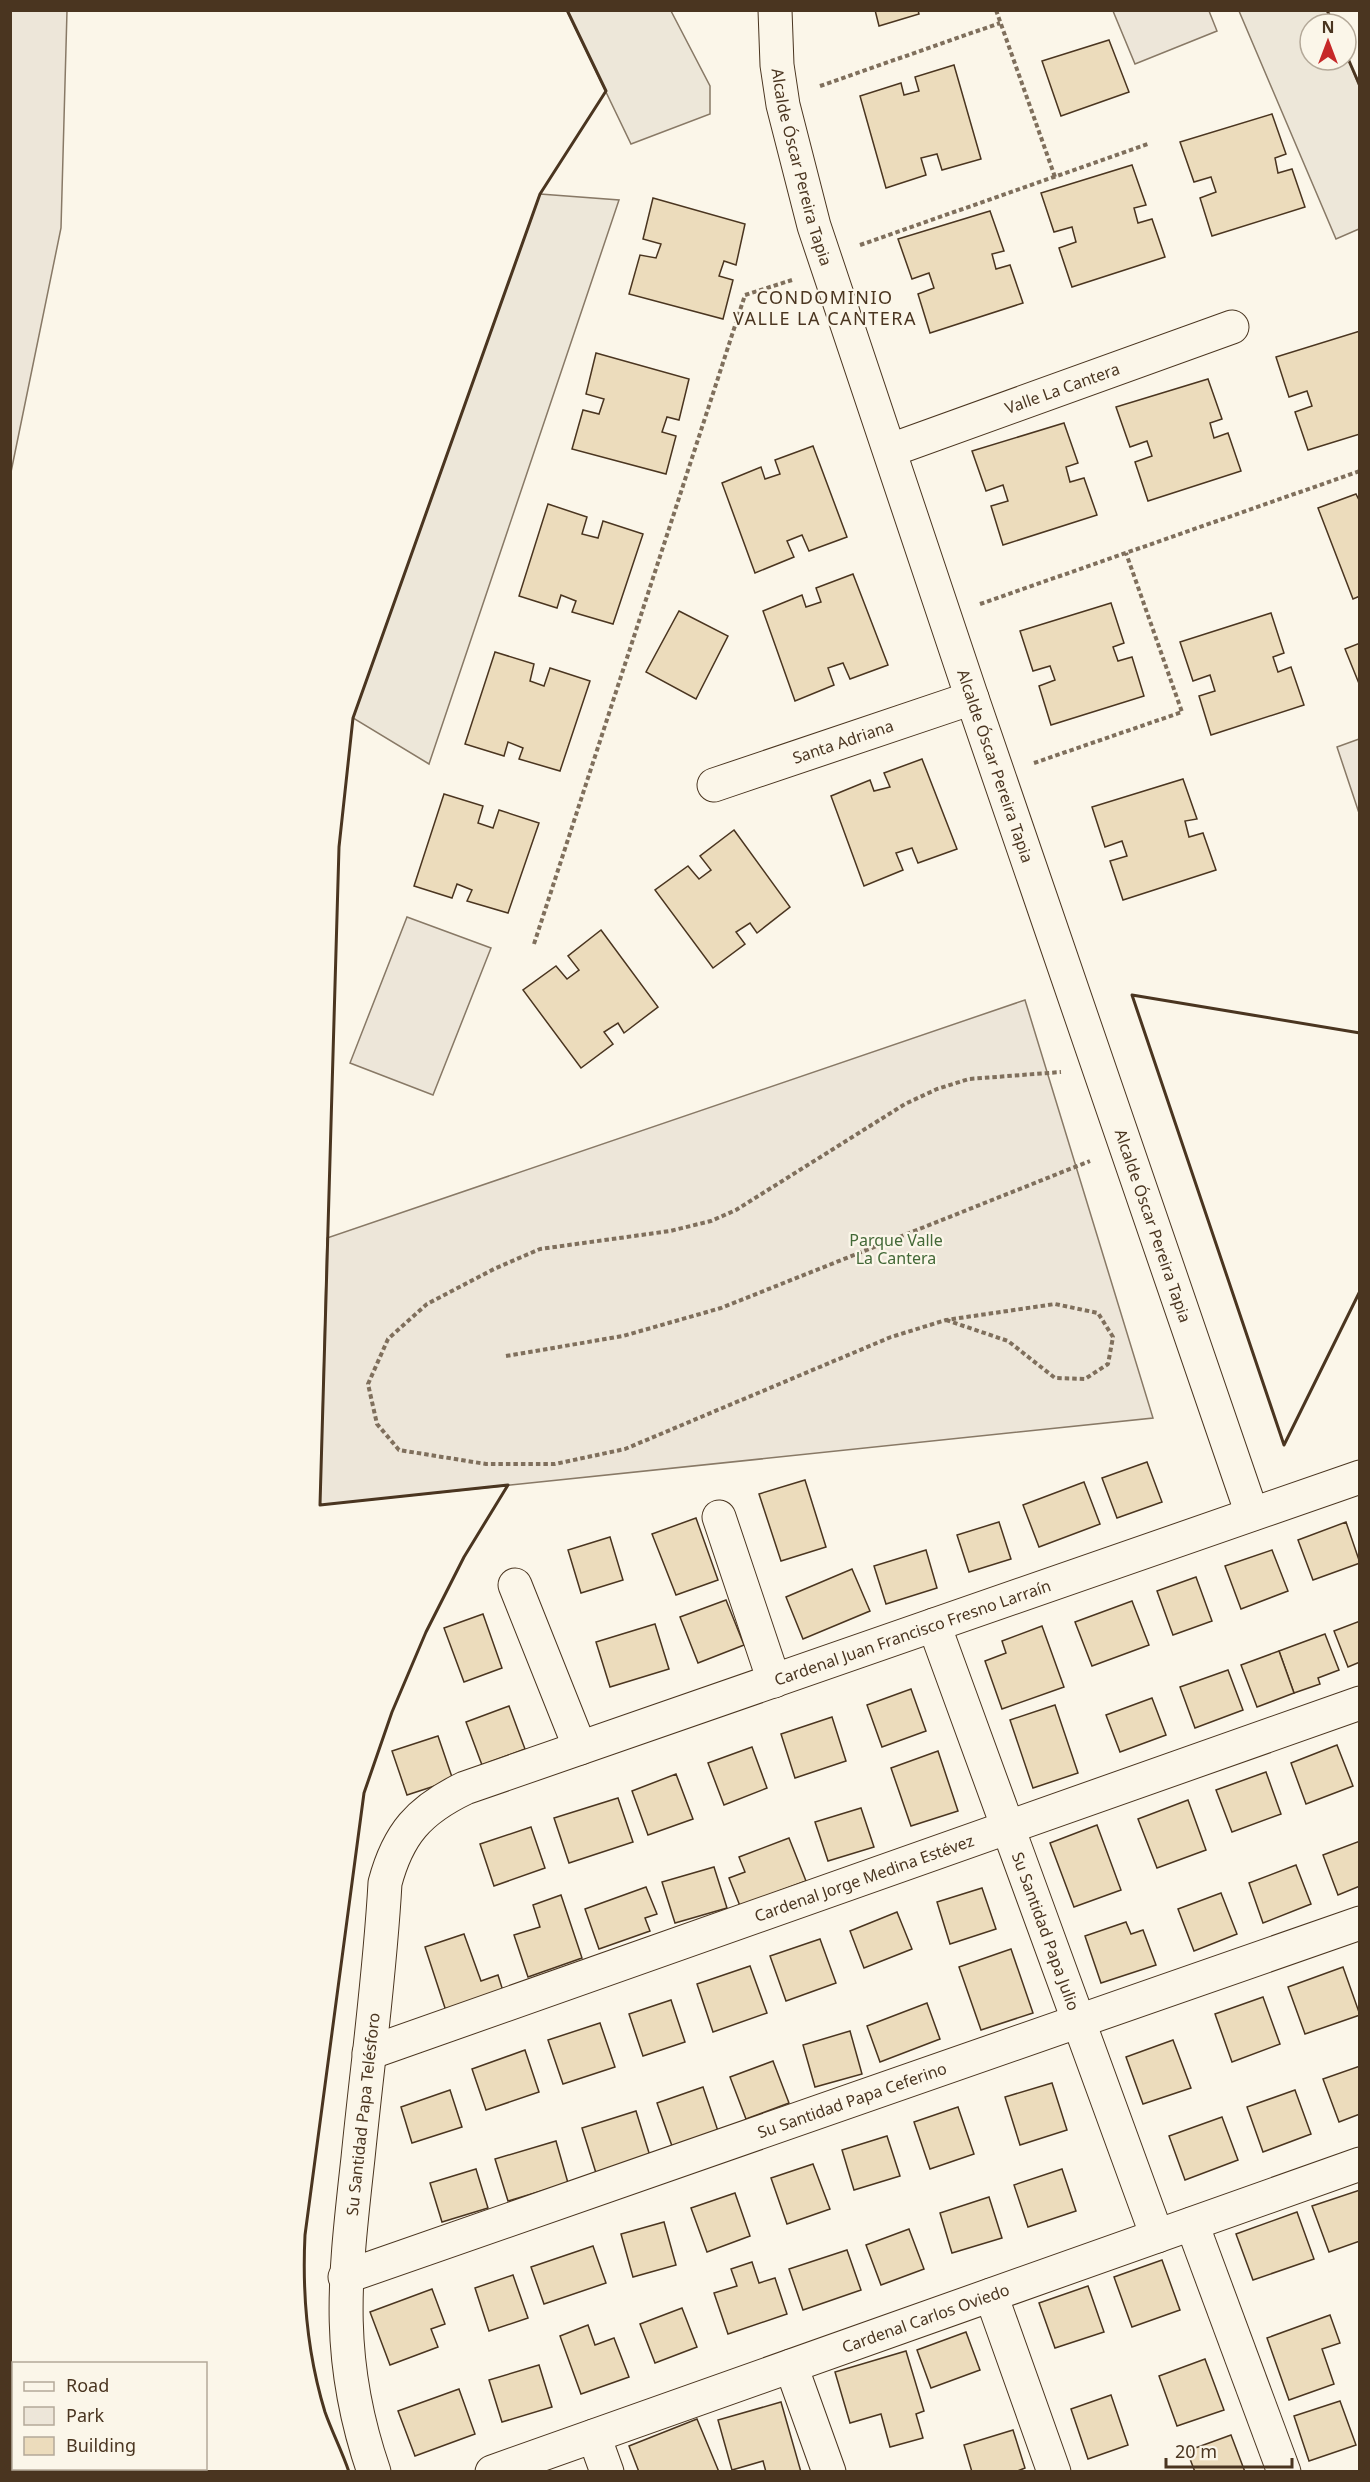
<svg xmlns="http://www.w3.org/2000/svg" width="1370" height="2482" font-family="'Noto Sans',sans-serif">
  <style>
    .green { fill: #ede6d9; stroke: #887966; stroke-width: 1.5 }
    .parking { fill: #ede7d9; stroke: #887966; stroke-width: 1.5 }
    .building { fill: #ecdcbc; stroke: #4a3520; stroke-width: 1.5 }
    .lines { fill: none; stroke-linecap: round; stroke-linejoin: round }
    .minor-casing { stroke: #4a3520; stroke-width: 35 }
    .path { stroke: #7f6f5c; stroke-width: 4; stroke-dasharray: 4.5 3; stroke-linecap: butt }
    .minor { stroke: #fbf6e9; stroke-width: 33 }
    .wall { stroke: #4a3520; stroke-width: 3 }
    .labels { text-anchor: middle; stroke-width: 4.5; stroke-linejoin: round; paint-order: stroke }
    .street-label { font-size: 16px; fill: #4a3520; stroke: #fbf6e9 }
    .park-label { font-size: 16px; fill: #436837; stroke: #fbf6e9 }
    .neighbourhood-label { font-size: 18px; letter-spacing: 1.5px; fill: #4a3520; stroke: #fbf6e9 }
  </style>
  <rect width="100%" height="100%" fill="#fbf6e9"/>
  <g class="green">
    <path d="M11,10l56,1 -6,217 -50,244z"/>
    <path d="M1113,11h96l8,20 -82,33z"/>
    <path d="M1359,739h1l-1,74 -22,-66z"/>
    <path d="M407,917l84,31 -58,147 -83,-32z"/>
    <path d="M1025,1000l128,418 -833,87 7,-267z"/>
  </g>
  <g class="parking">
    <path d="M567,11h104l39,75v28l-79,30z"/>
    <path d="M1239,11h88l6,13h-23v36h36v-6l13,32v143l-23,10z"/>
    <path d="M540,194l79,6 -190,564 -76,-46z"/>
  </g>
  <g class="building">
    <path d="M875,10h43l1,4 -40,12z"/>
    <path d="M1109,40l20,52 -68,24 -19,-55z"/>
    <path d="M954,65l27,94 -39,11 -5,-16 -16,4 5,17 -40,13 -26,-92 41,-13 3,12 15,-4 -4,-14z"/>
    <path d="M1272,114l14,40 -11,4 3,15 14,-4 13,38 -93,29 -12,-38 16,-6 -5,-15 -17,5 -14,-40z"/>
    <path d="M1132,165l14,40 -12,3 4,15 14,-4 13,38 -93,30 -13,-39 17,-6 -4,-15 -18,5 -13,-39z"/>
    <path d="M653,198l92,26 -9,41 -12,-4 -5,15 14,4 -10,39 -94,-25 11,-39 16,3 5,-14 -18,-5z"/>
    <path d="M990,211l14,40 -12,3 4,15 14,-4 13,38 -93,30 -12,-39 16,-6 -5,-15 -17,6 -14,-40z"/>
    <path d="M1360,331v103l-52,16 -13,-38 17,-6 -5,-15 -18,6 -13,-40z"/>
    <path d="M596,353l93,26 -10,41 -12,-3 -5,15 14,4 -10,38 -94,-25 11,-39 16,4 5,-15 -18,-5z"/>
    <path d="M1208,379l14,40 -12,4 4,15 14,-5 13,38 -93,30 -13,-39 17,-6 -5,-15 -17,6 -14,-40z"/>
    <path d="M1064,423l14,40 -12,4 4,15 14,-4 13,37 -94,30 -12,-39 17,-5 -5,-16 -17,6 -14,-40z"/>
    <path d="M813,446l34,91 -38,14 -7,-16 -15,6 7,16 -39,16 -33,-90 39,-16 4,12 15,-5 -5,-14z"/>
    <path d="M1356,494l4,8v94l-7,3 -35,-91z"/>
    <path d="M548,504l39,13 -5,17 16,4 5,-17 40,13 -30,90 -41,-12 4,-11 -15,-6 -4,13 -38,-12z"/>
    <path d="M853,574l35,91 -38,14 -7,-16 -15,5 6,17 -39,16 -32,-90 39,-16 4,12 15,-5 -5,-14z"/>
    <path d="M1111,603l13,40 -11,4 5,14 14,-4 12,39 -93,29 -12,-39 16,-6 -5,-14 -17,5 -13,-40z"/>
    <path d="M679,611l49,25 -32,63 -50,-27z"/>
    <path d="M1271,613l13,40 -11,4 5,15 13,-5 13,38 -93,30 -12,-39 16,-5 -5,-16 -17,6 -13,-39z"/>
    <path d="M1360,643v43l-15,-37z"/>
    <path d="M495,652l39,12 -4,17 14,5 6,-18 40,13 -30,90 -41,-12 4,-11 -15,-6 -4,14 -39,-12z"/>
    <path d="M922,759l35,90 -39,14 -6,-15 -16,5 7,17 -39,16 -33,-90 39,-16 4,11 16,-4 -6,-14z"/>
    <path d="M1183,779l14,40 -12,2 4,16 14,-4 13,37 -93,30 -13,-39 17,-5 -5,-15 -17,6 -13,-40z"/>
    <path d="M444,794l39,12 -5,17 15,5 6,-18 40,13 -31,90 -41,-12 5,-11 -15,-6 -5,14 -38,-12z"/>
    <path d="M734,830l56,77 -33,26 -7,-10 -14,9 9,12 -32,24 -58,-78 33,-24 11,13 12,-9 -11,-14z"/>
    <path d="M601,930l57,77 -34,26 -6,-10 -14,9 9,12 -32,24 -58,-78 33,-24 11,13 12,-9 -11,-14z"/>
    <path d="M1147,1462l15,40 -45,16 -15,-40z"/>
    <path d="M805,1480l21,67 -45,14 -22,-67z"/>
    <path d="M1084,1482l16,42 -61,23 -16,-42z"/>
    <path d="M696,1518l22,62 -42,15 -24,-61z"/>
    <path d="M999,1522l12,37 -42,13 -12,-37z"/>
    <path d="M1346,1522l14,41 -47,17 -15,-40z"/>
    <path d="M610,1537l13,43 -42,13 -13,-43z"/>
    <path d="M926,1550l11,38 -51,16 -12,-38z"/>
    <path d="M1272,1550l16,41 -47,18 -16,-43z"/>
    <path d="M852,1569l18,42 -67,28 -17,-42z"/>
    <path d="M1196,1577l16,44 -39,14 -16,-44z"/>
    <path d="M726,1600l18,45 -46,18 -18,-46z"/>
    <path d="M1132,1601l17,44 -57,21 -17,-44z"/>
    <path d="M483,1614l19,54 -38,14 -20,-54z"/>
    <path d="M1360,1621v41l-12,5 -14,-36z"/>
    <path d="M655,1624l14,45 -59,18 -14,-45z"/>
    <path d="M1042,1626l22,61 -62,22 -17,-48 21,-8 -4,-12z"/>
    <path d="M1325,1634l14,36 -21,8 2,6 -26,9 -15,-42z"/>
    <path d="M1279,1651l15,42 -37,14 -16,-42z"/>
    <path d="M1228,1670l15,40 -48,18 -15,-41z"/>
    <path d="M911,1689l15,42 -44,16 -15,-42z"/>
    <path d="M1152,1698l14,37 -46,17 -14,-37z"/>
    <path d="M1055,1705l23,68 -45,15 -23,-68z"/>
    <path d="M509,1706l16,43 -43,16 -16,-43z"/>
    <path d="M832,1717l14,44 -51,17 -14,-44z"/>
    <path d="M438,1736l15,44 -46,15 -15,-44z"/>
    <path d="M1337,1745l16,41 -47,18 -15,-41z"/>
    <path d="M752,1747l15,41 -43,17 -16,-42z"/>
    <path d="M938,1751l20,60 -47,15 -20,-58z"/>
    <path d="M1266,1772l15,42 -49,18 -16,-42z"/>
    <path d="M676,1774l17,45 -45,16 -16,-44z"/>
    <path d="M618,1798l15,44 -64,21 -15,-45z"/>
    <path d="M1188,1800l18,50 -49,18 -19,-49z"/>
    <path d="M861,1808l13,39 -46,14 -13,-39z"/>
    <path d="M1097,1825l24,65 -47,17 -24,-64z"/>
    <path d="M531,1827l14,41 -51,18 -14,-42z"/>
    <path d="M789,1838l17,43 -66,25 -11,-28 16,-6 -6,-15z"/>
    <path d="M1360,1841v45l-22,9 -15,-40z"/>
    <path d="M1296,1865l15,39 -48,19 -14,-40z"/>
    <path d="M714,1867l13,41 -52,15 -13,-41z"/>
    <path d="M646,1887l11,27 -12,4 5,13 -51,18 -14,-40z"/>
    <path d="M982,1888l14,41 -46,15 -13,-42z"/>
    <path d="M1221,1893l16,41 -43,17 -16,-42z"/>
    <path d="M561,1895l21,63 -54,19 -14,-42 26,-8 -7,-22z"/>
    <path d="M897,1912l15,37 -48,19 -14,-37z"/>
    <path d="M1126,1922l5,12 12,-4 13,35 -55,18 -16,-47z"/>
    <path d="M464,1934l17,47 17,-6 5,16 -57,20 -21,-64z"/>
    <path d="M820,1939l16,44 -50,18 -16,-45z"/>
    <path d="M1011,1949l22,64 -52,17 -22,-63z"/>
    <path d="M750,1966l17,47 -54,19 -16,-48z"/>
    <path d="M1343,1967l17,48 -55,19 -17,-47z"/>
    <path d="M1263,1997l17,47 -48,18 -17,-48z"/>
    <path d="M671,2000l14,42 -42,14 -14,-42z"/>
    <path d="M927,2003l13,36 -60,23 -13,-36z"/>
    <path d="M600,2023l15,44 -52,17 -15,-44z"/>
    <path d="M850,2031l12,43 -47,13 -12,-42z"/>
    <path d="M1173,2040l18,48 -48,16 -17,-47z"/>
    <path d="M525,2050l14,42 -53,18 -14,-41z"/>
    <path d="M773,2061l16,42 -43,16 -16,-42z"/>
    <path d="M1360,2066v48l-21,8 -16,-43z"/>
    <path d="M1052,2083l15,47 -47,15 -15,-48z"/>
    <path d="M703,2087l15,44 -46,15 -15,-43z"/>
    <path d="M450,2090l12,37 -50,16 -11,-36z"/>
    <path d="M1295,2090l16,44 -48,18 -16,-45z"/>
    <path d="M958,2107l16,47 -44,15 -16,-47z"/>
    <path d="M636,2111l14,45 -54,17 -14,-45z"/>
    <path d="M1222,2117l16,43 -53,20 -16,-44z"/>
    <path d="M887,2136l13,40 -46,14 -12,-40z"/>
    <path d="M556,2141l12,42 -60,18 -13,-42z"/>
    <path d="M813,2164l17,45 -43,15 -16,-46z"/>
    <path d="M476,2169l12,39 -46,14 -12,-39z"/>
    <path d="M1062,2169l14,42 -48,16 -14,-42z"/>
    <path d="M1360,2190v51l-31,11 -17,-46z"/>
    <path d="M735,2193l15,43 -43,16 -16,-44z"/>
    <path d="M989,2197l13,41 -50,15 -12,-40z"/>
    <path d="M1297,2212l17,47 -61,21 -17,-46z"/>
    <path d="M664,2222l12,43 -43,12 -12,-43z"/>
    <path d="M909,2229l15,40 -43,16 -15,-40z"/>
    <path d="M593,2246l13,37 -62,21 -13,-37z"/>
    <path d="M847,2250l14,40 -58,20 -14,-41z"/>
    <path d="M1162,2260l18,50 -48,17 -18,-50z"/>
    <path d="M752,2262l7,21 16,-5 12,36 -59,20 -14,-41 23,-7 -6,-17z"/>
    <path d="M513,2275l15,43 -39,13 -14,-43z"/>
    <path d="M1088,2286l16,46 -49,16 -16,-45z"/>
    <path d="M432,2289l13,35 -14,5 7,18 -48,18 -20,-53z"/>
    <path d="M682,2308l15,39 -42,16 -15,-39z"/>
    <path d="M1330,2315l10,28 -18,6 12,35 -45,16 -22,-62z"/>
    <path d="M588,2325l7,20 19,-7 15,39 -48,17 -21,-58z"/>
    <path d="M966,2332l14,38 -49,18 -14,-38z"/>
    <path d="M906,2351l18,60 -8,3 7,24 -33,9 -9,-33 -31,9 -15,-51z"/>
    <path d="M1205,2359l19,51 -47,16 -18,-50z"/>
    <path d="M539,2365l13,42 -50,15 -13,-42z"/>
    <path d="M459,2389l16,45 -60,22 -17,-45z"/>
    <path d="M1111,2395l17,50 -40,14 -17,-50z"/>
    <path d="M1340,2401l16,44 -47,16 -15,-45z"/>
    <path d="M781,2402l20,70h-35l-3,-11 -31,9 -14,-50z"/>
    <path d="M697,2419l22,53h-80l-10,-26z"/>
    <path d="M1013,2430l12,38 -10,4h-43l-8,-27z"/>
    <path d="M1231,2435l14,37h-50l-8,-21z"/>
  </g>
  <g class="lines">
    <g class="minor-casing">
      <g id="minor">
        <path id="s1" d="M775,10l2,55 6,40 31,121 158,472 280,816"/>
        <path id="s2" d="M891,450l341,-123"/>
        <path id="s3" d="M714,785l258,-87"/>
        <path d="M719,1517l55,164"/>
        <path d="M515,1585l65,163"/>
        <path id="s4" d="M934,1625l223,611"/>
        <path id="s5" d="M369,2053l991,-350"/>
        <path d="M1192,2224l92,248"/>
        <path id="s6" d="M345,2277l1015,-354"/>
        <path d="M991,2295l63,177"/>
        <path d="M791,2366l38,106"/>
        <path d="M594,2436l13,36"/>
        <path id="s7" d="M374,2472c-40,-116 -29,-196 -16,-314 9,-91 22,-183 27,-275 13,-49 34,-73 80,-95l895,-311"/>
        <path id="s8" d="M492,2472l868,-308"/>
      </g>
    </g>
    <g class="path">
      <path d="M996,10l59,167"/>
      <path d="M820,86l180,-63"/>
      <path d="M860,245l288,-101"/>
      <path d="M980,604l380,-133"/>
      <path d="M1034,763l148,-51 -56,-159"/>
      <path d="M534,944l211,-649 47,-15"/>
      <path d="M946,1320l62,21 47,37 30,1 23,-15 5,-27 -15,-24 -43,-9 -109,16 -55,17 -266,112 -70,15h-69l-87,-14 -22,-26 -9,-40 20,-45 39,-35 67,-35 46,-20 130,-18 41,-10 25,-11 169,-106 32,-15 32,-10 92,-7"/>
      <path d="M506,1356l117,-20 98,-28 369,-147"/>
    </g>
    <use href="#minor" class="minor"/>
    <g class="wall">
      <path d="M1327,10l6,14"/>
      <path d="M1346,54l14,32"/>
      <path d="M1360,1033l-228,-38 152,450 76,-154"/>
      <path d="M349,2472c-7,-21 -17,-40 -24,-60 -18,-59 -23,-116 -20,-177l59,-442 28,-81 34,-80 38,-75 44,-72 -188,20 19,-658 14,-129 187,-524 66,-103 -39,-81"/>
    </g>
  </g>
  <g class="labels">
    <g class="street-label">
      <text dy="6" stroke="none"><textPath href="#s1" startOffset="160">Alcalde Óscar Pereira Tapia</textPath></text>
      <text dy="6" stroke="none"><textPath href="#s2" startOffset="182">Valle La Cantera</textPath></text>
      <text dy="6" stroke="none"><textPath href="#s3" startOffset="136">Santa Adriana</textPath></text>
      <text dy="6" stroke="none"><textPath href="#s1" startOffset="790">Alcalde Óscar Pereira Tapia</textPath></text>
      <text dy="6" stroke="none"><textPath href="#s1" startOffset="1276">Alcalde Óscar Pereira Tapia</textPath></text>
      <text dy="6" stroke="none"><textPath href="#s7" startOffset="1197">Cardenal Juan Francisco Fresno Larraín</textPath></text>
      <text dy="6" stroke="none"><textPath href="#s5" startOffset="525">Cardenal Jorge Medina Estévez</textPath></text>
      <text dy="6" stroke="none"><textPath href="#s4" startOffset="326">Su Santidad Papa Julio</textPath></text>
      <text dy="6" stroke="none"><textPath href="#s6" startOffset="537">Su Santidad Papa Ceferino</textPath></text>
      <text dy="6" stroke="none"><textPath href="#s7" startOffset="362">Su Santidad Papa Telésforo</textPath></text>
      <text dy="6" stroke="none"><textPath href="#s8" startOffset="460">Cardenal Carlos Oviedo</textPath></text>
    </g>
    <g class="park-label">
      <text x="896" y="1246">Parque Valle<tspan x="896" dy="18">La Cantera</tspan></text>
    </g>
    <g class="neighbourhood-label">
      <text x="825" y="304">CONDOMINIO<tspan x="825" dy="21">VALLE LA CANTERA</tspan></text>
    </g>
  </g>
  <rect width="1370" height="2482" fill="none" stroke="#4a3520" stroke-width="24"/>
  <rect x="12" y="2362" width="195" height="108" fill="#fbf6e9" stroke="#b4a999" stroke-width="1.5"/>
  <rect x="24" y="2382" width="30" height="9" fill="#fbf6e9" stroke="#b4a999" stroke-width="1.5"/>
  <text x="66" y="2392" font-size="18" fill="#4a3520">Road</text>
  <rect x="24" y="2407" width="30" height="18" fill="#ede6d9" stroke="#b4a999" stroke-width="1.5"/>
  <text x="66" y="2422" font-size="18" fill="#4a3520">Park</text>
  <rect x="24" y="2437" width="30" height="18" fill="#ecdcbc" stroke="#b4a999" stroke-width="1.5"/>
  <text x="66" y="2452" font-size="18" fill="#4a3520">Building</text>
  <g transform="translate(1328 42)"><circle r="28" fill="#fbf6e9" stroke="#b4a999" stroke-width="1.5"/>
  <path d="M0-4.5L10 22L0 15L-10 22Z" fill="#c62828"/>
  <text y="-9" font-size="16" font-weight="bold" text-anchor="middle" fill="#4a3520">N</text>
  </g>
  <path d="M1166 2458v9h126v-9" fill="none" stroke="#4a3520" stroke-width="3"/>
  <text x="1175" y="2458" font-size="18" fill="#4a3520" stroke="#fbf6e9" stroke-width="4.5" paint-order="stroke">20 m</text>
</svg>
